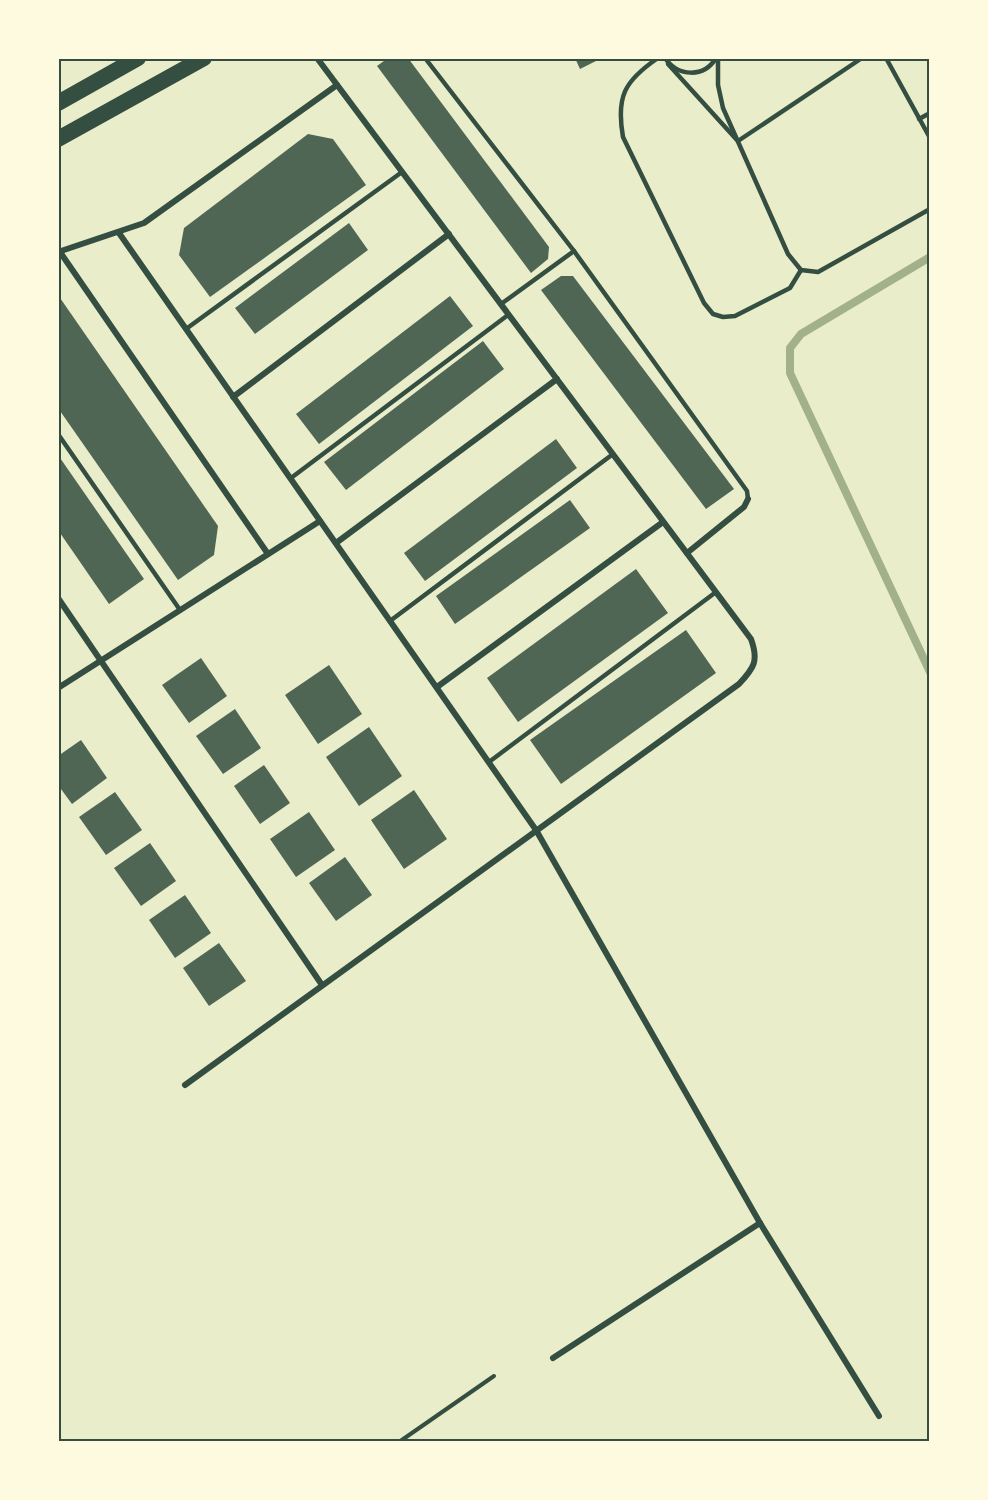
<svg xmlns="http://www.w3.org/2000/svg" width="988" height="1500" font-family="Helvetica,sans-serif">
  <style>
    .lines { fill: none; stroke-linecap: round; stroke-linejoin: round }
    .stream { stroke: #a3b18a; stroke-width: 8 }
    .building { fill: #4f6655 }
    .path { stroke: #344e41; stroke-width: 4 }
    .service { stroke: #344e41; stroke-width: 4.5 }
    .minor { stroke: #344e41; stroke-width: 6 }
    .trunk { stroke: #344e41; stroke-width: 16 }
    .neatline { fill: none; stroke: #344e41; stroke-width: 2 }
  </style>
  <rect width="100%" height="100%" fill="#e9edc9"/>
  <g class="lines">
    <path class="stream" d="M930,257l-129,77 -11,14v25l140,299"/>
  </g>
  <g class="building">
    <path d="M388,58h20l141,189 -1,12 -17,14 -154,-207z"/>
    <path d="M575,58h27l-22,11z"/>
    <path d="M308,134l25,5 33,46 -156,112 -31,-42 5,-27z"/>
    <path d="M349,223l19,27 -113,84 -20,-26z"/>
    <path d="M561,276h12l161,213 -28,20 -165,-219z"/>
    <path d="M58,295l160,231 -4,29 -36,25 -120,-172z"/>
    <path d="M450,296l23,30 -154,118 -23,-30z"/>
    <path d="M483,341l21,28 -158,121 -22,-28z"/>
    <path d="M556,439l21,29 -152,113 -21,-28z"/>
    <path d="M58,455l86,124 -35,25 -51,-74z"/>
    <path d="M570,500l20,28 -135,96 -19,-28z"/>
    <path d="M636,569l32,44 -150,109 -31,-44z"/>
    <path d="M686,630l30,43 -155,111 -31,-44z"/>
    <path d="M201,658l26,38 -38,27 -27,-38z"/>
    <path d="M329,665l33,49 -44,30 -33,-49z"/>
    <path d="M235,709l26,39 -38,26 -27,-38z"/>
    <path d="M369,727l33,49 -43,30 -33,-49z"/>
    <path d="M81,740l26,38 -35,26 -14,-19v-29z"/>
    <path d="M264,765l26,38 -30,21 -26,-38z"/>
    <path d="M414,790l33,49 -43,30 -33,-49z"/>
    <path d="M115,792l27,38 -36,25 -27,-38z"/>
    <path d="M309,812l26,38 -39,27 -26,-38z"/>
    <path d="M150,843l26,38 -35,25 -27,-38z"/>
    <path d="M345,857l27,38 -36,26 -27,-38z"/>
    <path d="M185,895l26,38 -36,25 -26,-38z"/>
    <path d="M219,943l27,38 -37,25 -26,-38z"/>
  </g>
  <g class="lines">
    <path class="path" d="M399,1442l95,-66"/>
    <g class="service">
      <path d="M425,58l149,193 173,240 1,8"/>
      <path d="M658,58c-34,23 -42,39 -35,79l81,166 9,11 10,3 12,-1 55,-28 11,-18"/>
      <path d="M665,58c13,19 39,20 51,0"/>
      <path d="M718,58v27l5,23 65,146 13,16 17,2 112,-63"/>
      <path d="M886,58l44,80"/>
      <path d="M668,64l68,75"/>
      <path d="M919,119l11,-6"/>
      <path d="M738,141l124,-83"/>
      <path d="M501,304l73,-53"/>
      <path d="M186,329l216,-157"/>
      <path d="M58,434l122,176"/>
      <path d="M291,478l217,-163"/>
      <path d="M390,621l223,-167"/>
      <path d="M489,762l227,-170"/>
    </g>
    <g class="minor">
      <path d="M119,233l417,597 224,393 119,193"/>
      <path d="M58,252l86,-29 193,-138"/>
      <path d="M60,252l208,302"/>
      <path d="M233,397l216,-163"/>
      <path d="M336,543l221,-164"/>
      <path d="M687,553l57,-46 4,-8"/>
      <path d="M58,598l264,387"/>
      <path d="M437,687l226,-165"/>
      <path d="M58,688l262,-167"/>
      <path d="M185,1085l554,-401c15,-16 20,-23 12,-45l-434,-581"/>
      <path d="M553,1358l207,-135"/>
    </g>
    <g class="trunk">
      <path d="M58,103l80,-45"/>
      <path d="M58,139l146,-81"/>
    </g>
  </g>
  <rect width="988" height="1500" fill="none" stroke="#fefae0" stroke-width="120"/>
  <rect x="60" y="60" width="868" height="1380" class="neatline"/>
</svg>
